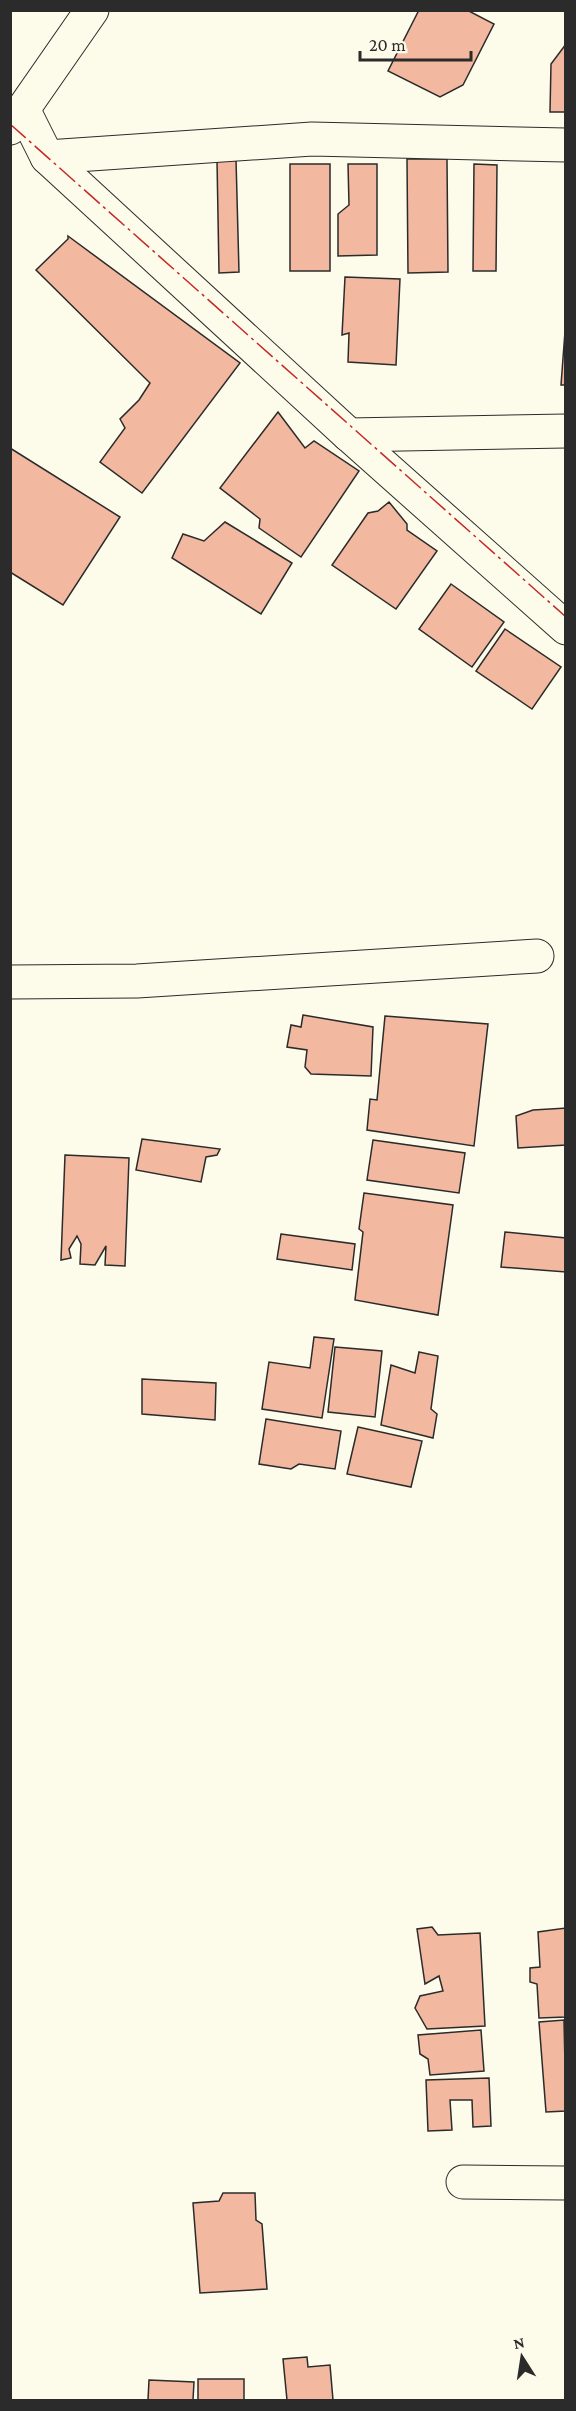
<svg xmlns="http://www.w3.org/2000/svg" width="576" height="2411" font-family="'Crimson Pro',serif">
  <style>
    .building { fill: #f2b8a0; stroke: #2b2b2b; stroke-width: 1.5 }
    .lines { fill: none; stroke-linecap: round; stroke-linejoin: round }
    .street-casing { stroke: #2b2b2b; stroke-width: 35 }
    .primary-casing { stroke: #2b2b2b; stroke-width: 35 }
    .street { stroke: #fdfbea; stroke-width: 33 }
    .primary { stroke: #fdfbea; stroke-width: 33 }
    .power { stroke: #c62828; stroke-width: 1.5; stroke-dasharray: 21 4.5 3 4.5; stroke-linecap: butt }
  </style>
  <rect width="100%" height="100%" fill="#fdfbea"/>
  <g class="building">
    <path d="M419,10h48l27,14 -31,61 -23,12 -52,-26z"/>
    <path d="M566,44v68h-16l1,-48z"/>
    <path d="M236,159l3,113 -20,1 -2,-113z"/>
    <path d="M407,159h40l1,113 -40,1z"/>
    <rect x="290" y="164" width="40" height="107"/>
    <path d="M348,164h29v91l-39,1v-42l11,-9z"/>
    <path d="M474,164l23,1 -1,106h-23z"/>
    <path d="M68,236l172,127 -98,130 -42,-31 25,-34 -5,-9 19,-19 11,-17 -114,-113 32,-31z"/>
    <path d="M345,277l55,2 -4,86 -48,-3 1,-29 -7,2z"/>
    <path d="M566,318v67h-5z"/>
    <path d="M278,412l27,36 9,-7 45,30 -58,86 -42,-29 1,-9 -40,-31z"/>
    <path d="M10,448l110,69 -57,88 -53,-33z"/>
    <path d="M389,502l18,22v6l30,21 -41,58 -64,-44 36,-52 10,-2z"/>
    <path d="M225,522l67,41 -31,51 -89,-56 11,-24 21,7z"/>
    <path d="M451,584l53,38 -32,45 -53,-38z"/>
    <path d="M505,629l56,38 -29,42 -56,-38z"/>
    <path d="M303,1015l70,12 -2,49 -60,-2 -6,-7 2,-17 -20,-3 4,-22 10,2z"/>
    <path d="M385,1016l103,8 -14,122 -107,-16 3,-31 7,1z"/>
    <path d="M566,1108v37l-48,3 -2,-32 17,-6z"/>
    <path d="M142,1139l78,10 -3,6 -11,2 -5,25 -65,-12z"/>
    <path d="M373,1140l92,13 -6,40 -92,-13z"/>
    <path d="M65,1155l64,3 -4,108 -20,-1 1,-19 -11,19 -15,-1 1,-20 -4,-8 -8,13 2,9 -10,2z"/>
    <path d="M364,1193l89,12 -15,110 -83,-15 8,-68 -4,-3z"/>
    <path d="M505,1232l61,6v34l-65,-5z"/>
    <path d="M281,1234l74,10 -3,26 -75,-11z"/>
    <path d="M314,1337l20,2 -12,79 -60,-9 7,-47 41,6z"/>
    <path d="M335,1347l47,4 -7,66 -47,-5z"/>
    <path d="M419,1352l19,4 -7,53 6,5 -4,24 -52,-13 10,-60 24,8z"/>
    <path d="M142,1379l74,4 -1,37 -73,-6z"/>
    <path d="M266,1419l75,12 -6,38 -36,-5 -8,5 -32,-5z"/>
    <path d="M358,1427l64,14 -11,46 -64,-13z"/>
    <path d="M432,1927l6,8 42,-2 5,93 -58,3 -12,-21 5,-12 23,-5 -4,-15 -14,8 -8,-55z"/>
    <path d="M566,1928v89l-27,1 -2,-34 -7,-2v-14l10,-1 -2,-35z"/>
    <path d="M564,2020l2,91 -20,1 -7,-90z"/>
    <path d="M481,2030l3,41 -54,4 -2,-16 -8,-5 -2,-19z"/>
    <path d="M489,2078l2,48 -18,1 -1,-27h-22l2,30 -24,1 -2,-51z"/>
    <path d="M223,2193h32l1,27 6,4 5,65 -67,4 -7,-90 26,-2z"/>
    <path d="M307,2357l1,10 22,-2 3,35h-46l-4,-41z"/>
    <rect x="198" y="2379" width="46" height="21"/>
    <path d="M149,2380l45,2 -1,18h-45z"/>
  </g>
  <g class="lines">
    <g class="street-casing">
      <g id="street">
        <path d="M23,109l24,48 302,278 217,-4"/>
        <path d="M47,157l265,-18 254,6"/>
        <path d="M349,435l217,193"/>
        <path d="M10,982l127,-1 400,-25"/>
        <path d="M463,2182l103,1"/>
      </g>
    </g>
    <g class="primary-casing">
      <path id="primary" d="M10,128l82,-118"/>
    </g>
    <use href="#street" class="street"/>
    <use href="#primary" class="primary"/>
    <path class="power" d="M10,124l556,493"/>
  </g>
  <rect width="576" height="2411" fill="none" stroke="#2b2b2b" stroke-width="24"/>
  <g transform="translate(522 2357) rotate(348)" stroke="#fdfbea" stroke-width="4.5" paint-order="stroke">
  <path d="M0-4.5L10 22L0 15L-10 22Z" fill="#2b2b2b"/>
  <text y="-9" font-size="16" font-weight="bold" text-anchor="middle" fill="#2b2b2b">N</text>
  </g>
  <path d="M360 51v9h111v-9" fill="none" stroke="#2b2b2b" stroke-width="3"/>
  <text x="369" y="51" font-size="18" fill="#2b2b2b" stroke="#fdfbea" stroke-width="4.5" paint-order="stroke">20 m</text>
</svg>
